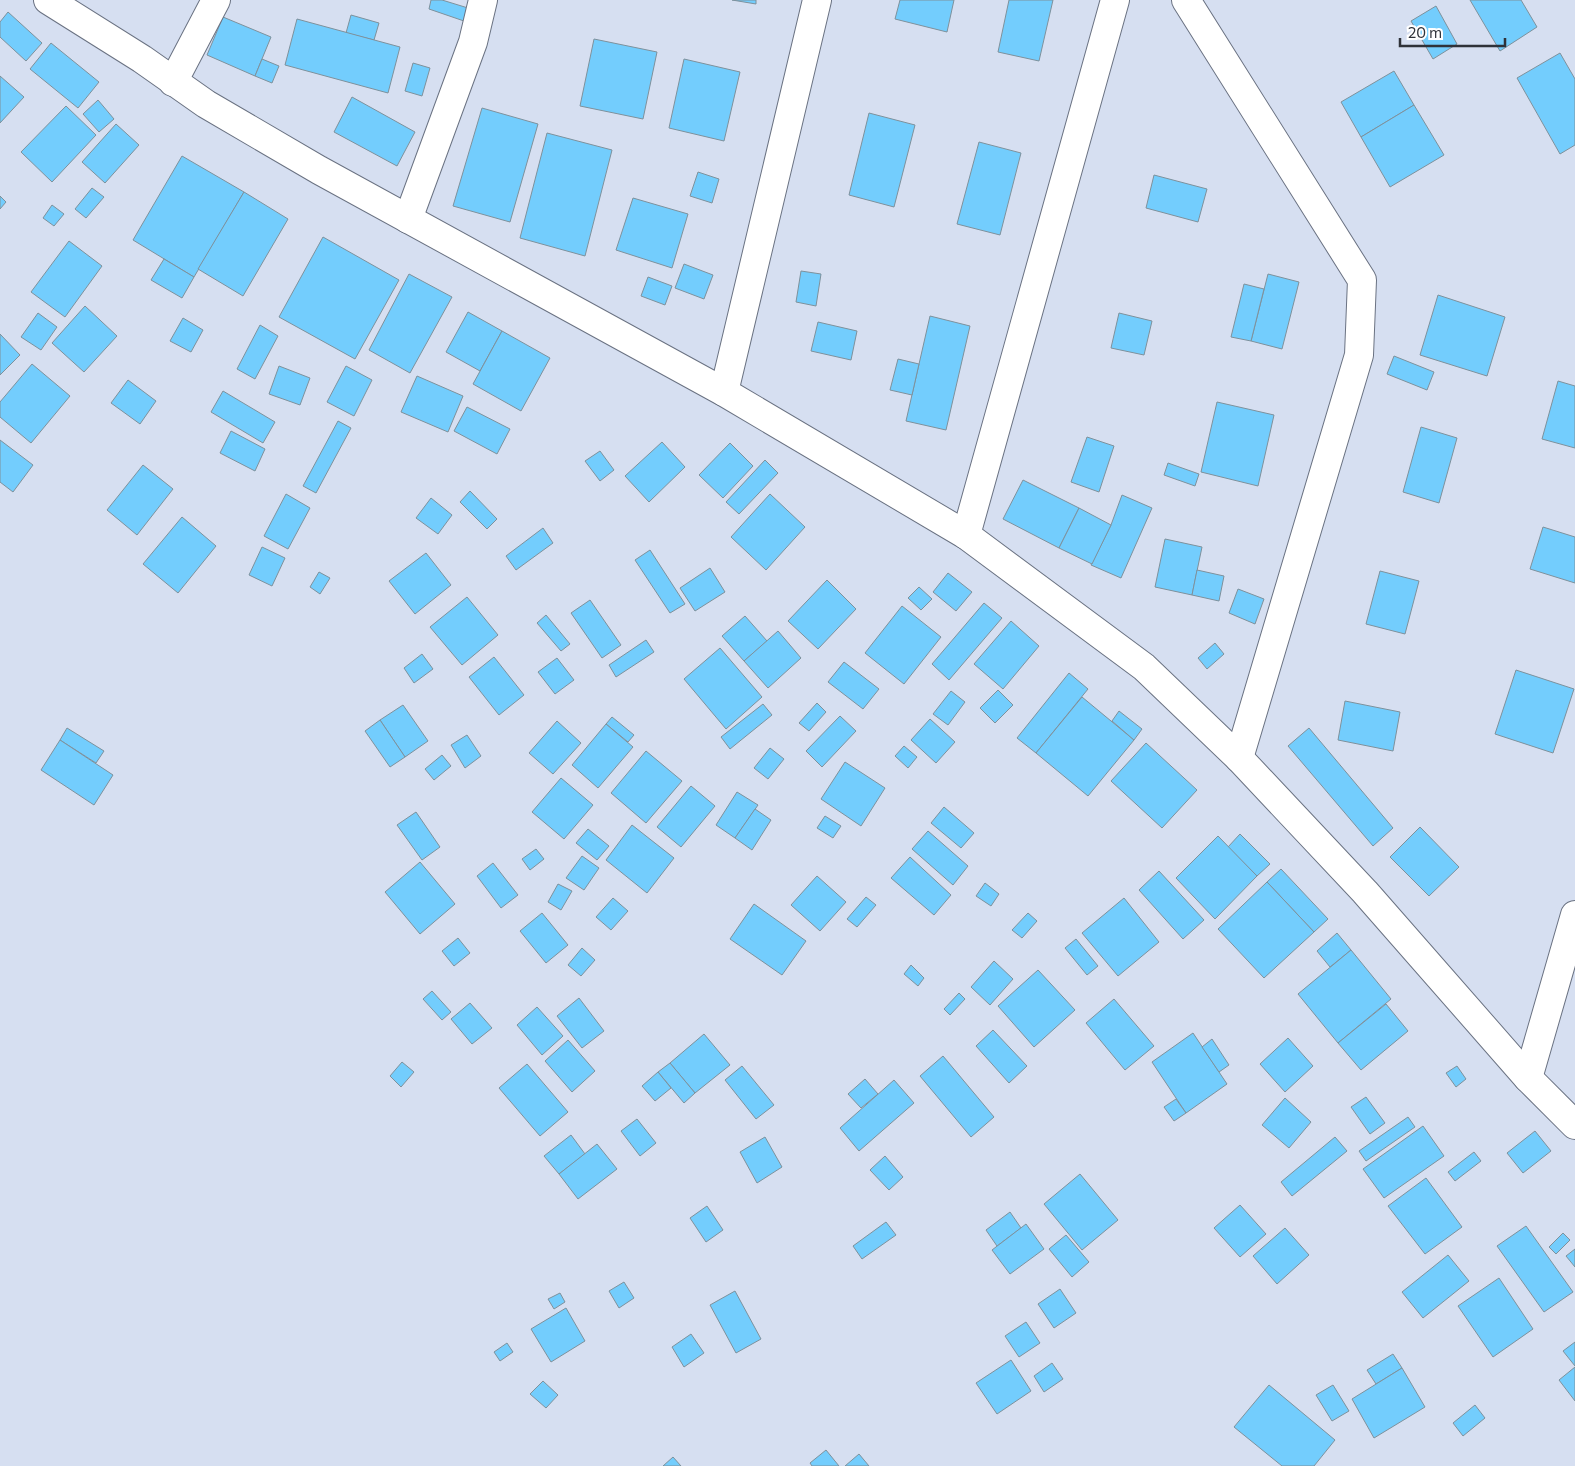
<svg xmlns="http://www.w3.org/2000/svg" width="1575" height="1466" font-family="Commissioner,sans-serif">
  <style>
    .building { fill: #73cdfd; stroke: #7e919c }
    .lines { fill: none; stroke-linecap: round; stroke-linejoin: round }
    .minor-casing { stroke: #6a7282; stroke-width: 30 }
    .minor { stroke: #fff; stroke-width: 28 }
  </style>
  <rect width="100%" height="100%" fill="#d6dff1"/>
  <g class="building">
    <path d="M431,0h11l26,8 -4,13 -35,-12z"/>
    <path d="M732,0h24v4z"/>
    <path d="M900,0h54l-7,32 -52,-13z"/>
    <path d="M1009,0h44l-14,61 -41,-9z"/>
    <path d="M1470,0h51l16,27 -37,24z"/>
    <path d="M1436,6l21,38 -24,15 -22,-38z"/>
    <path d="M8,12l34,31 -16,18 -26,-24v-15z"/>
    <path d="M351,15l28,8 -5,17 -28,-7z"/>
    <path d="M223,17l48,20 -16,39 -48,-21z"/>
    <path d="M297,19l103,28 -12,46 -103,-28z"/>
    <path d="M594,39l63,13 -14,67 -63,-13z"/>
    <path d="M51,43l48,39 -21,26 -48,-39z"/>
    <path d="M1560,53l15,26v66l-15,9 -43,-76z"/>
    <path d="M262,59l17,7 -7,17 -17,-7z"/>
    <path d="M684,59l56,13 -16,69 -55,-13z"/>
    <path d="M413,63l17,5 -8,28 -17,-5z"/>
    <path d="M1394,71l20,34 -53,32 -20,-35z"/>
    <path d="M0,76l24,21 -24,26z"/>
    <path d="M352,97l63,35 -18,34 -63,-34z"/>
    <path d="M98,100l16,19 -15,13 -16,-18z"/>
    <path d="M1414,105l30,50 -54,32 -29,-50z"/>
    <path d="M66,106l30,29 -44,47 -31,-30z"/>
    <path d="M482,108l56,16 -28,98 -57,-16z"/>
    <path d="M869,113l46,12 -21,82 -45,-12z"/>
    <path d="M116,124l23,21 -34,38 -23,-21z"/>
    <path d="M547,133l65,17 -27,106 -65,-18z"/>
    <path d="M979,142l42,11 -21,82 -43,-11z"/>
    <path d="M182,156l62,36 -50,85 -61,-37z"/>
    <path d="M698,172l21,7 -7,24 -22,-7z"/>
    <path d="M1154,175l53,14 -9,33 -52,-14z"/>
    <path d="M92,188l12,9 -18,21 -11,-9z"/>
    <path d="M244,192l44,27 -45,77 -45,-27z"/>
    <path d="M0,196l6,6 -6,7z"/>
    <path d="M633,198l55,16 -16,54 -56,-18z"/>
    <path d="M52,205l12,9 -10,12 -11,-8z"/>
    <path d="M323,237l76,43 -44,79 -76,-42z"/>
    <path d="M69,241l33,25 -37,51 -34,-25z"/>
    <path d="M164,259l30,18 -12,21 -31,-18z"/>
    <path d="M684,264l29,11 -9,24 -29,-11z"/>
    <path d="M801,271l20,3 -5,32 -20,-4z"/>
    <path d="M409,274l43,23 -42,76 -41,-23z"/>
    <path d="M1268,274l31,8 -17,67 -31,-8z"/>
    <path d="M648,277l24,9 -7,19 -24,-9z"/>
    <path d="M1244,284l20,5 -13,52 -20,-4z"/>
    <path d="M1438,295l67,22 -18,59 -67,-21z"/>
    <path d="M85,306l32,30 -33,36 -32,-29z"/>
    <path d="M468,312l34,19 -22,40 -34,-19z"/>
    <path d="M38,313l19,14 -16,23 -20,-13z"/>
    <path d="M1119,313l33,8 -8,34 -33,-7z"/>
    <path d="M930,316l40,10 -24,104 -40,-9z"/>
    <path d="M183,318l20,12 -12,22 -21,-11z"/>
    <path d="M818,322l39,9 -6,29 -40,-9z"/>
    <path d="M260,325l18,11 -23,43 -18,-10z"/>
    <path d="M502,331l48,27 -29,53 -48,-27z"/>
    <path d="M0,334l20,21 -20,20z"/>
    <path d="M1394,356l40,16 -7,18 -40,-16z"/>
    <path d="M898,359l21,5 -7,31 -22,-5z"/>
    <path d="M32,364l38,32 -39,47 -31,-26v-15z"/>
    <path d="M279,366l31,12 -10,27 -31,-11z"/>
    <path d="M346,366l26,14 -18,36 -27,-14z"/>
    <path d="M417,376l46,20 -15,36 -47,-20z"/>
    <path d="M128,380l28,21 -16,23 -29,-21z"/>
    <path d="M1558,381l17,5v62l-33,-9z"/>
    <path d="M223,391l52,31 -12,21 -52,-31z"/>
    <path d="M1217,402l57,13 -16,71 -57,-14z"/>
    <path d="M467,407l43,22 -13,25 -43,-23z"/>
    <path d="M338,421l13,7 -35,65 -13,-7z"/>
    <path d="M1421,427l36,11 -18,65 -36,-11z"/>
    <path d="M231,431l34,18 -10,22 -35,-18z"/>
    <path d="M1087,437l27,9 -15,46 -28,-10z"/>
    <path d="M0,440l33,25 -20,27 -13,-10z"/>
    <path d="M662,442l23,25 -36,35 -24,-26z"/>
    <path d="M730,443l23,23 -30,32 -24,-23z"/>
    <path d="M600,451l14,19 -14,11 -15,-20z"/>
    <path d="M765,460l13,13 -39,41 -13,-12z"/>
    <path d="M1168,463l31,11 -4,12 -31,-11z"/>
    <path d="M143,465l30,24 -36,46 -30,-25z"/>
    <path d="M1023,480l56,28 -20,40 -56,-29z"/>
    <path d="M470,491l27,28 -10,10 -27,-27z"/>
    <path d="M286,494l24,14 -22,41 -24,-13z"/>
    <path d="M770,494l35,33 -39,43 -35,-33z"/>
    <path d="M1122,495l30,13 -31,70 -30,-13 20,-40z"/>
    <path d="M431,498l21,17 -14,19 -22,-16z"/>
    <path d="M1079,508l32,17 -19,39 -33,-16z"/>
    <path d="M182,517l34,29 -38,47 -35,-29z"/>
    <path d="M1543,527l32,10v46l-45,-14z"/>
    <path d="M543,528l10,15 -37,27 -10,-14z"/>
    <path d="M1165,539l37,8 -10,48 -37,-8z"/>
    <path d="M262,547l23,11 -13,28 -23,-11z"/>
    <path d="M650,550l35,54 -15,9 -35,-53z"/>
    <path d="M426,553l25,32 -36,29 -26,-33z"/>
    <path d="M710,568l15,24 -30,19 -15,-23z"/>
    <path d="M1197,570l27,6 -5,25 -27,-6z"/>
    <path d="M1380,571l39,10 -14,53 -39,-10z"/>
    <path d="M319,572l11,6 -10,16 -10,-7z"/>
    <path d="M948,573l24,19 -16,19 -23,-19z"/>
    <path d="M827,580l29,29 -38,40 -30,-28z"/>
    <path d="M919,587l13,12 -11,11 -13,-12z"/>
    <path d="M1238,589l26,10 -9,25 -26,-11z"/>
    <path d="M467,597l31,38 -36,30 -32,-38z"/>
    <path d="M590,600l31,45 -19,13 -31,-45z"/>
    <path d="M984,603l18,15 -53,62 -17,-16z"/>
    <path d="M902,606l39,31 -37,47 -39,-31z"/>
    <path d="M546,615l24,29 -9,7 -24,-28z"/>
    <path d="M745,616l22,25 -23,20 -22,-25z"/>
    <path d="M1011,621l28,25 -36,43 -29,-25z"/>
    <path d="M778,631l23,27 -33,30 -24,-27z"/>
    <path d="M646,640l8,12 -38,25 -7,-12z"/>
    <path d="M1215,643l9,11 -17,15 -9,-11z"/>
    <path d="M720,648l42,49 -36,32 -42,-50z"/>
    <path d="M422,654l11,15 -19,14 -10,-15z"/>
    <path d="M494,657l30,38 -25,20 -30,-38z"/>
    <path d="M557,658l17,22 -19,14 -17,-22z"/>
    <path d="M844,662l35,27 -16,20 -35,-27z"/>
    <path d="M1516,670l58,19 -21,64 -58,-19z"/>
    <path d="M1069,673l19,16 -52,64 -19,-15z"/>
    <path d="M998,690l15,15 -18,18 -15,-15z"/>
    <path d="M951,691l14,11 -17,23 -15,-11z"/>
    <path d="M1082,697l52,43 -46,56 -52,-43z"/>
    <path d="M1345,701l55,11 -7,39 -55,-11z"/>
    <path d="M817,703l9,9 -17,19 -10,-8z"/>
    <path d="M763,704l9,11 -42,34 -9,-12z"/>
    <path d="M403,705l25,36 -23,16 -25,-37z"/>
    <path d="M1119,711l23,18 -8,11 -22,-19z"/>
    <path d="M840,716l16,15 -34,36 -16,-16z"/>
    <path d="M612,717l22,18 -6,7 -22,-18z"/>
    <path d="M930,719l25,23 -19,21 -25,-23z"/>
    <path d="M380,720l25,37 -15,10 -25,-36z"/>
    <path d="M557,721l24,22 -28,31 -24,-21z"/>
    <path d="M606,724l27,23 -35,41 -26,-23z"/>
    <path d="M67,728l37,23 -8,12 -36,-23z"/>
    <path d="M1309,728l84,100 -20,18 -85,-100z"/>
    <path d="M467,735l14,21 -16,12 -14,-23z"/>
    <path d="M60,740l53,35 -19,30 -53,-35z"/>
    <path d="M1146,743l51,47 -35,38 -51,-47z"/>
    <path d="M904,746l13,11 -9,11 -13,-12z"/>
    <path d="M770,748l14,11 -16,20 -14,-11z"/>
    <path d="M646,751l36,30 -36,42 -35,-30z"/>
    <path d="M442,755l9,11 -17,14 -9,-11z"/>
    <path d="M845,762l40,26 -24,38 -40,-27z"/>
    <path d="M561,778l32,27 -29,34 -32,-27z"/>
    <path d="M691,786l24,20 -34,41 -24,-20z"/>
    <path d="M737,792l21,13 -23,33 -19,-13z"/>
    <path d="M944,807l30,26 -13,15 -30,-25z"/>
    <path d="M755,809l16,11 -19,30 -17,-12z"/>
    <path d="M416,812l24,35 -18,13 -25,-35z"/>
    <path d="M825,816l16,10 -8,12 -16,-10z"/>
    <path d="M632,825l42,33 -27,35 -41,-33z"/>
    <path d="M1420,827l39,40 -30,29 -39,-39z"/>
    <path d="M588,829l21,17 -12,14 -21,-17z"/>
    <path d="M928,831l40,35 -15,19 -41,-36z"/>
    <path d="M1240,834l30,30 -13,12 -29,-29z"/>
    <path d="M1218,836l39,40 -42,43 -39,-41z"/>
    <path d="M536,849l8,10 -14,11 -8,-11z"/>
    <path d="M582,856l17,12 -15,22 -18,-12z"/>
    <path d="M910,857l41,38 -17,20 -43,-37z"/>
    <path d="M420,862l35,42 -35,30 -35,-42z"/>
    <path d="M493,863l25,32 -17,13 -24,-32z"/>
    <path d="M1281,869l47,50 -14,13 -47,-50z"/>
    <path d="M1159,871l45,49 -21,19 -44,-49z"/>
    <path d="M817,876l29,26 -26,29 -29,-26z"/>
    <path d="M1267,882l47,50 -50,46 -46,-49z"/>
    <path d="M985,883l14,11 -8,12 -15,-10z"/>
    <path d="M558,884l14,7 -11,19 -13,-8z"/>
    <path d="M866,897l10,8 -19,22 -10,-8z"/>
    <path d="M613,898l15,13 -17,19 -15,-13z"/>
    <path d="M1124,898l35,44 -41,34 -36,-43z"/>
    <path d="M754,904l52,37 -24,34 -52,-36z"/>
    <path d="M542,913l26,32 -22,18 -26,-32z"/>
    <path d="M1028,913l9,8 -15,17 -10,-8z"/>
    <path d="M1337,933l14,17 -21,17 -13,-16z"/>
    <path d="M458,938l12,15 -16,13 -12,-15z"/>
    <path d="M1076,939l22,27 -11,9 -22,-27z"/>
    <path d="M582,948l13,12 -14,16 -13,-11z"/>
    <path d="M1351,950l40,49 -53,44 -40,-49z"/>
    <path d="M994,961l19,18 -23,26 -19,-18z"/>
    <path d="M911,965l13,13 -6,8 -14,-12z"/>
    <path d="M1038,970l37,40 -41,37 -36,-41z"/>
    <path d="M432,991l19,21 -9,8 -19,-21z"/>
    <path d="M959,993l6,6 -15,16 -6,-6z"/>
    <path d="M579,998l25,33 -22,17 -25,-32z"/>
    <path d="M1114,999l40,47 -29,24 -39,-47z"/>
    <path d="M470,1003l22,25 -20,16 -21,-25z"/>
    <path d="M1386,1004l22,27 -47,39 -23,-27z"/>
    <path d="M537,1007l26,29 -21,19 -25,-30z"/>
    <path d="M993,1030l34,36 -18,17 -33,-37z"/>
    <path d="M1193,1033l34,51 -41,29 -34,-51z"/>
    <path d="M704,1034l26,31 -35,28 -25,-30z"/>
    <path d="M1288,1038l25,28 -28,26 -25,-28z"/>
    <path d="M1212,1039l17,26 -10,7 -17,-25z"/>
    <path d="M568,1040l27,31 -23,21 -27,-31z"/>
    <path d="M943,1056l51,61 -23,20 -51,-61z"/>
    <path d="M402,1062l12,10 -13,15 -11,-11z"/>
    <path d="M670,1063l25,30 -11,10 -26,-31z"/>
    <path d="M527,1064l41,48 -28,24 -41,-48z"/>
    <path d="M742,1066l32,39 -18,14 -31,-39z"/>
    <path d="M1457,1066l9,13 -10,8 -10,-14z"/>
    <path d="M658,1072l13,16 -16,13 -13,-15z"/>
    <path d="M865,1079l13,15 -17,14 -13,-14z"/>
    <path d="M894,1080l20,23 -55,48 -19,-23z"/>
    <path d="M1366,1097l19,26 -15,11 -19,-27z"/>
    <path d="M1285,1098l26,24 -22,26 -27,-23z"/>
    <path d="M1176,1099l10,14 -12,8 -10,-14z"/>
    <path d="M1408,1117l7,10 -49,34 -7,-10z"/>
    <path d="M637,1119l19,24 -16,13 -19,-25z"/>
    <path d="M1423,1126l21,30 -60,42 -21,-29z"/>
    <path d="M1535,1131l16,20 -28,22 -16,-20z"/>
    <path d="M571,1135l14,19 -26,20 -15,-18z"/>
    <path d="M765,1137l17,30 -25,16 -17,-31z"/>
    <path d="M1335,1137l12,14 -55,45 -11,-14z"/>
    <path d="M597,1144l20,25 -39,30 -19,-25z"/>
    <path d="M1474,1152l7,9 -26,20 -7,-9z"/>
    <path d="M885,1156l18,21 -14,13 -19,-20z"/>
    <path d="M1080,1174l38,46 -36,30 -38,-46z"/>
    <path d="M1426,1178l36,49 -37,27 -37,-48z"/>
    <path d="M1240,1205l26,29 -26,23 -26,-29z"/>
    <path d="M707,1206l16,24 -17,12 -16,-24z"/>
    <path d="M1010,1212l11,16 -24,18 -11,-16z"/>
    <path d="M886,1222l10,13 -34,24 -9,-13z"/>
    <path d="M1026,1224l18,25 -34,25 -18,-24z"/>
    <path d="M1526,1226l47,66 -29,20 -47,-66z"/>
    <path d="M1285,1228l24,27 -32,29 -24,-28z"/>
    <path d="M1563,1233l7,7 -14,14 -7,-7z"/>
    <path d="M1066,1235l23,27 -17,15 -23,-28z"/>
    <path d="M1575,1249v18l-9,-11z"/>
    <path d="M1448,1255l21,26 -46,37 -21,-26z"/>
    <path d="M1499,1278l34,51 -40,28 -35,-51z"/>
    <path d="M624,1282l10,16 -15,10 -10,-17z"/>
    <path d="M1060,1289l16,24 -22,15 -16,-24z"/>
    <path d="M735,1291l26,48 -25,14 -26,-48z"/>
    <path d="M560,1293l5,9 -11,7 -6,-10z"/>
    <path d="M566,1308l19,33 -34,21 -20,-33z"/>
    <path d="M1026,1322l14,21 -21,14 -14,-21z"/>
    <path d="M691,1334l13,19 -20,14 -12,-20z"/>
    <path d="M1575,1342v24l-12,-15z"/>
    <path d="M507,1343l6,9 -13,9 -6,-9z"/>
    <path d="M1393,1354l9,14 -26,16 -9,-14z"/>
    <path d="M1011,1360l20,31 -34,23 -21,-31z"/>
    <path d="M1052,1363l11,16 -19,13 -10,-16z"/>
    <path d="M1575,1367v34l-16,-21z"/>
    <path d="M1402,1368l23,39 -51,31 -22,-39z"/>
    <path d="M543,1381l15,14 -12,13 -16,-14z"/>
    <path d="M1269,1385l66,55 -21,26h-32l-48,-39z"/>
    <path d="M1333,1385l16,26 -17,10 -16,-26z"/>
    <path d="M1475,1405l10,13 -22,18 -10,-13z"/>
    <path d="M826,1450l13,16h-27l-2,-3z"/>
    <path d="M859,1454l10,12h-24z"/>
    <path d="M673,1457l8,9h-18z"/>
  </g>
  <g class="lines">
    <g class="minor-casing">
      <g id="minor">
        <path d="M48,0l94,59 64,45 113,66 405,222 242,143 178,132 95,91 126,134 163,186 47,47"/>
        <path d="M1186,0l176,280 -3,75 -120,403"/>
        <path d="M173,82l43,-82"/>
        <path d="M408,219l65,-177 10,-42"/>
        <path d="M724,392l93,-392"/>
        <path d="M966,535l149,-535"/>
        <path d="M1528,1078l47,-163"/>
      </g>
    </g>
    <use href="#minor" class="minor"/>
  </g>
  <path d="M1400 38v8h105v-8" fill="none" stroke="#2f3239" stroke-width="2.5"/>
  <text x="1408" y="38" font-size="15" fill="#2f3239" stroke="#ffffff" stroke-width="4" paint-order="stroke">20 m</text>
</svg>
